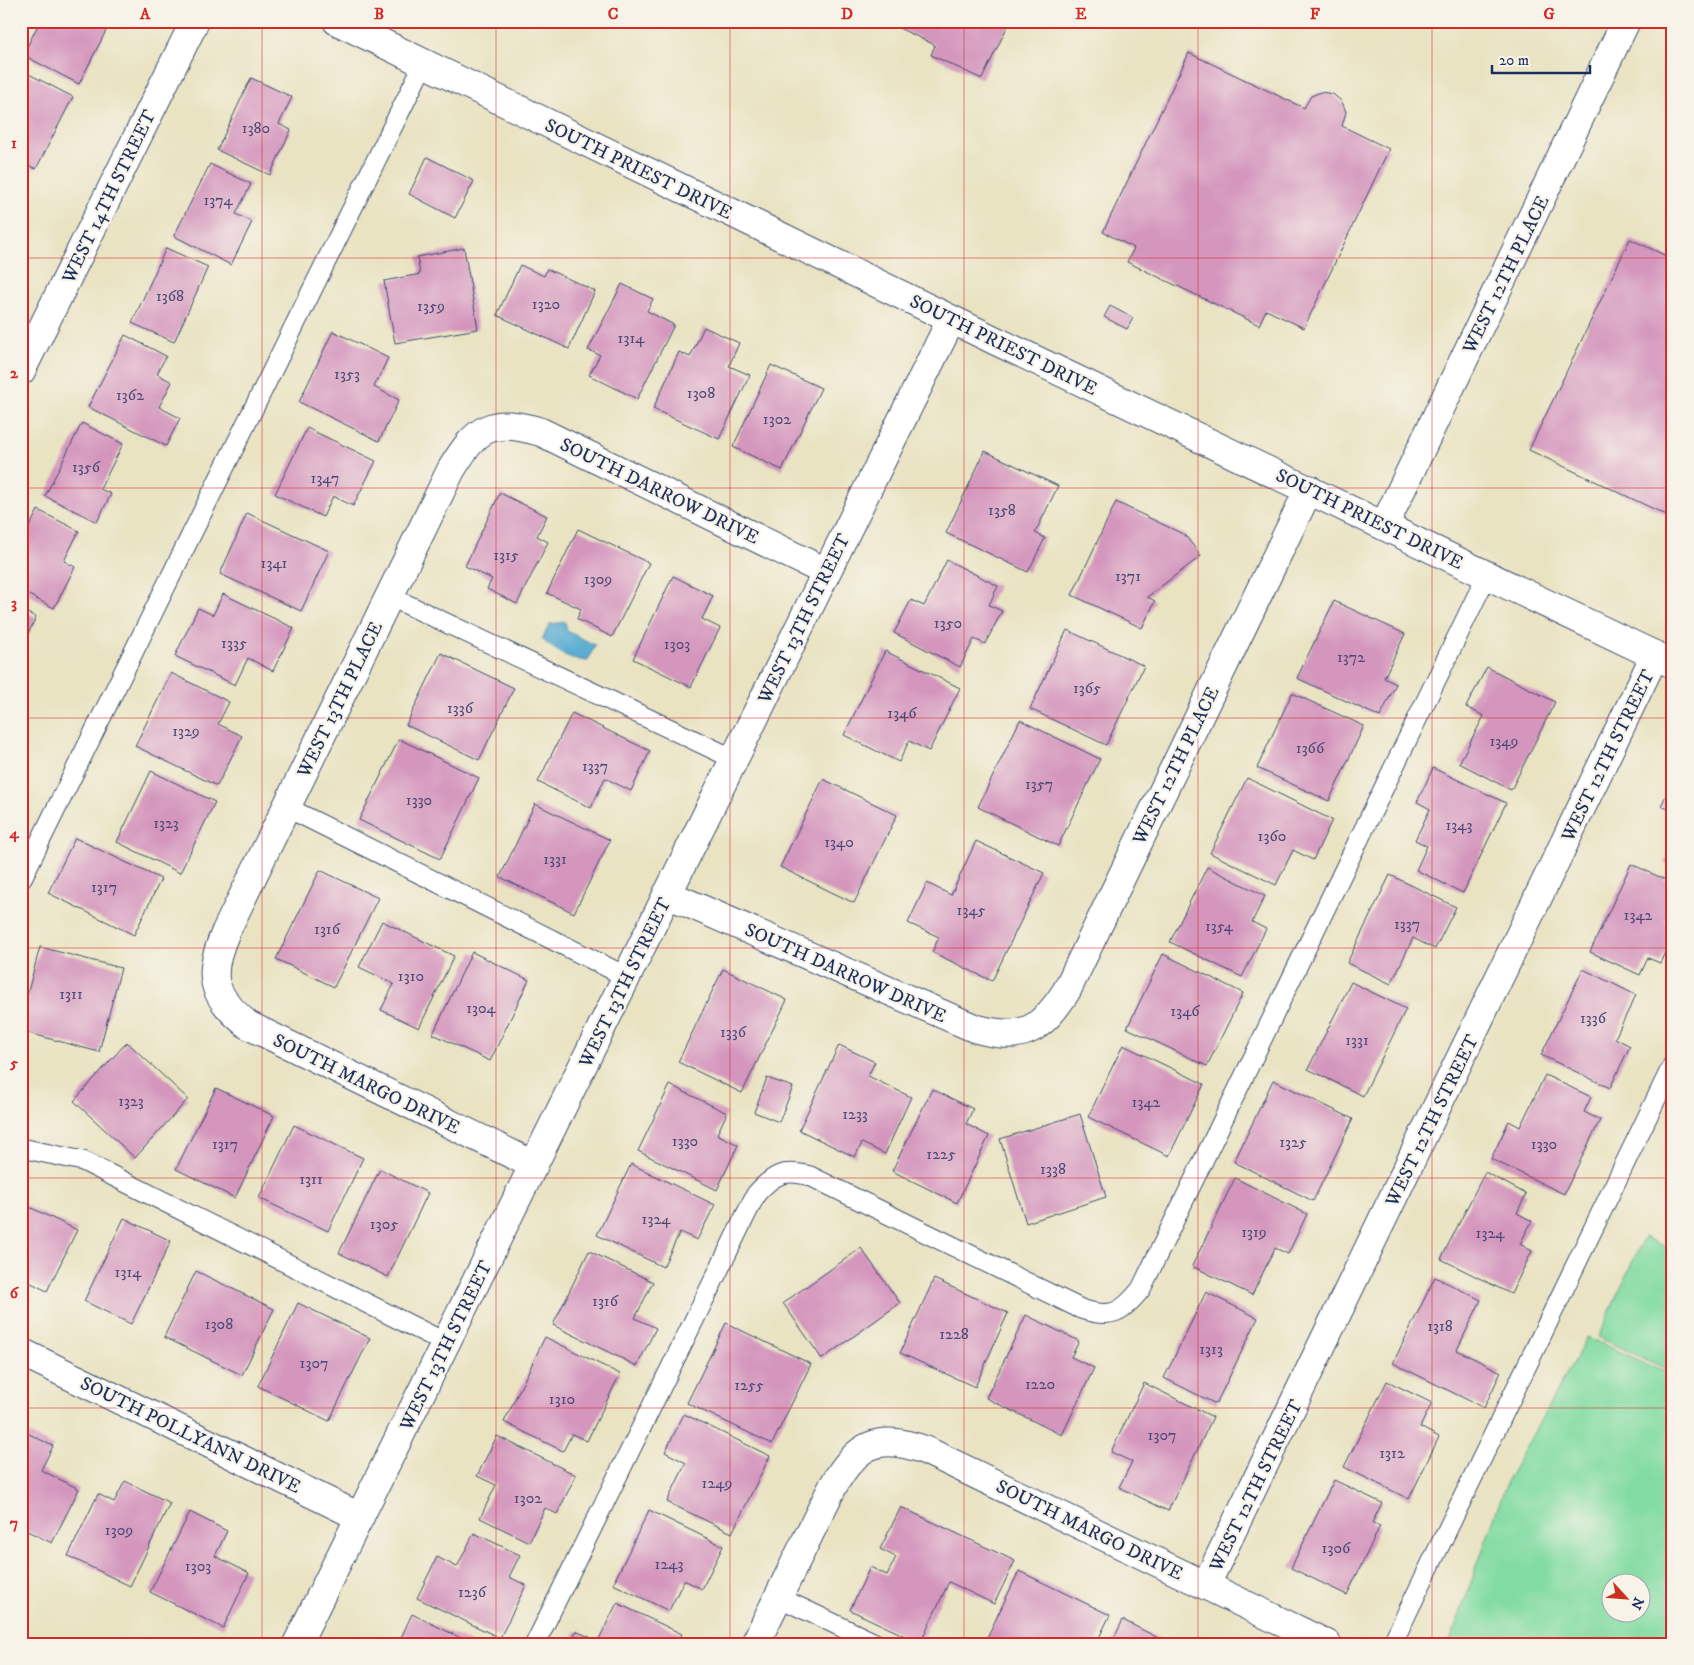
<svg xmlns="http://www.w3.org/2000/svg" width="1694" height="1665" font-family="'IM FELL DW Pica',serif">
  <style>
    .green { fill: #82dca2; stroke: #4e8680; fill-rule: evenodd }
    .water { fill: #54abd1; stroke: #386d98 }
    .building { fill: #d496bd }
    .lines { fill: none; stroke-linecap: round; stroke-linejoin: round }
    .lane-casing { stroke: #3a4a6d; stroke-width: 21 }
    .street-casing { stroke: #3a4a6d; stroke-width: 30 }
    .secondary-casing { stroke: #3a4a6d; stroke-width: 30 }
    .lane { stroke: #fff; stroke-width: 19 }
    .street { stroke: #fff; stroke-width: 28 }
    .secondary { stroke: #fff; stroke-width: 28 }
    .grid { fill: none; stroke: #d62828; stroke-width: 1; stroke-opacity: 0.55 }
    .labels { text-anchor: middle; stroke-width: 4.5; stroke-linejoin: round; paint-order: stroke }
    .number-label { font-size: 16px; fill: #494976 }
    .street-label { font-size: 19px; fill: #1b2f5e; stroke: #f7f3e8 }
    .neatline { fill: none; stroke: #d62828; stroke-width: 2 }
    .grid-label { font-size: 16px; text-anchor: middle; font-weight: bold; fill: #d62828 }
  </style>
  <rect width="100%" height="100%" fill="#f7f3e8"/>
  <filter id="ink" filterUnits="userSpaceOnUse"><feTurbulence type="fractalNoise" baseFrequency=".02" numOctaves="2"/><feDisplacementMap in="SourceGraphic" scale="10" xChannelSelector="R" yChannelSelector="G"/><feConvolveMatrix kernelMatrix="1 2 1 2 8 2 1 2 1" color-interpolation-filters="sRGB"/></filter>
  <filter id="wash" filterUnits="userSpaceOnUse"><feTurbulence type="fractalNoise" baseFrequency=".0096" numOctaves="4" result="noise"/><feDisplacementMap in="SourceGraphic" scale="20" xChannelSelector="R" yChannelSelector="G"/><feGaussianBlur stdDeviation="1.12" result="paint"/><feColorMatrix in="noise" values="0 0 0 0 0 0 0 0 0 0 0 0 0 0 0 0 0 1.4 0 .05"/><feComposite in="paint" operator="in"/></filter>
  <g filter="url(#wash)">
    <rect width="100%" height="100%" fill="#e9e3c2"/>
    <g class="green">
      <path d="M1644,1237l29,13v122l-75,-35z"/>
      <path d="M1587,1337l86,38v269h-224l59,-165zM1612,1582h30v30h-30z"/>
    </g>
    <path class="water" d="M565,622l2,9 28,14 -7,16c-18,-1 -33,-10 -46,-22l8,-15z"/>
    <g id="blocks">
      <g class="building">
        <path d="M40,21h71l-32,63 -56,-29z"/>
        <path d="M884,21h126l-28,58 -51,-24 4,-10z"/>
        <path d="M1189,53l115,55 7,-12 10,-4 12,2 9,8 4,10 -4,14 47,23 -85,179 -38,-18 -7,15 -132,-63 7,-14 -31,-16z"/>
        <path d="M21,70l52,27 -37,72 -15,-7z"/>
        <path d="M251,78l41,19 -13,27 12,6 -21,45 -53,-25z"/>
        <path d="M427,157l47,24 -19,37 -46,-24z"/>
        <path d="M210,164l41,20 -15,30 16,8 -21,43 -57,-29z"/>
        <path d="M21,177l9,5 -9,18z"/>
        <path d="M1630,239l43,20v259l-144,-68z"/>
        <path d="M166,248l42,19 -34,75 -42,-19z"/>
        <path d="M464,248l14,81 -83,14 -11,-62 36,-7 -3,-17z"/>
        <path d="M520,265l24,11 3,-7 48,22 -26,58 -72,-34z"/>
        <path d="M622,284l31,15 -6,12 27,14 -37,74 -48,-24 11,-20 -12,-5z"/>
        <path d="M1110,306l23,12 -6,11 -23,-12z"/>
        <path d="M704,327l35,16 -10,23 21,9 -31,64 -66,-30 26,-57 11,5z"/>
        <path d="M333,331l55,27 -14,29 25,13 -20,41 -80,-39z"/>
        <path d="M125,335l41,21 -9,18 15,8 -13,25 21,11 -14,28 -78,-39z"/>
        <path d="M771,365l50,23 -39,82 -49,-23z"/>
        <path d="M82,423l41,21 -23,45 11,5 -14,28 -52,-26z"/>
        <path d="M307,428l69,33 -23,45 -20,-10 -10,21 -48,-23z"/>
        <path d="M985,451l73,35 -23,47 10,5 -17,34 -82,-39z"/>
        <path d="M500,493l47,23 -10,20 11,6 -31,62 -30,-15 5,-10 -27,-13z"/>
        <path d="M1116,502l69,33 16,21 -54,41 8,4 -13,27 -70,-33z"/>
        <path d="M38,510l41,21 -15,30 11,6 -21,41 -33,-17v-48z"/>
        <path d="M247,513l82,38 -28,60 -81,-37z"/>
        <path d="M578,529l71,34 -37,74 -35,-18 4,-10 -34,-16z"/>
        <path d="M947,560l51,26 -9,19 13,6 -17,33 -11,-5 -14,28 -66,-34 17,-33 13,6z"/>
        <path d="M673,576l40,20 -11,23 18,9 -29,59 -58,-28z"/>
        <path d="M223,594l71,34 -21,43 -25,-13 -13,27 -60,-29 23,-48 15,7z"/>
        <path d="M1334,601l71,33 -21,44 12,6 -16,33 -83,-39z"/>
        <path d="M21,610l15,7 -15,32z"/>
        <path d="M1067,630l77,36 -38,79 -76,-36z"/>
        <path d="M885,651l75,37 -31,63 -20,-10 -10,21 -55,-27z"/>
        <path d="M441,653l73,35 -35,72 -73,-35z"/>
        <path d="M1487,667l68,35 -44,88 -52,-27 25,-47 -18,-9z"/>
        <path d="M171,673l58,29 -11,22 24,12 -25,50 -82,-40z"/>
        <path d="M1292,693l72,33 -35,75 -72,-33z"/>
        <path d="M572,713l78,38 -19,40 -26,-13 -14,30 -53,-26z"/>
        <path d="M1020,720l80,39 -42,87 -80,-39z"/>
        <path d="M399,739l80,39 -39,81 -81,-39z"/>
        <path d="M1433,768l73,35 -43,90 -47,-23 11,-24 -12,-6 15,-31 -13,-7z"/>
        <path d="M151,771l64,31 -35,71 -63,-31z"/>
        <path d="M1247,778l85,42 -19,40 -20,-10 -17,35 -66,-32z"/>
        <path d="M823,779l74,36 -43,88 -74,-36z"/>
        <path d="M1673,781v30l-12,-5z"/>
        <path d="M535,804l75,36 -36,73 -74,-36z"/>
        <path d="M75,838l86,41 -27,56 -86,-42z"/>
        <path d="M976,841l68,32 -52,108 -60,-29 7,-15 -31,-14 19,-40 24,12z"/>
        <path d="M1673,843v24l-9,-4z"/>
        <path d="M1631,864l42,19v23l-8,16 8,3v10l-13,28 -12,-5 -8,17 -50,-23z"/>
        <path d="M1207,867l58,29 -13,26 14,7 -24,48 -72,-35z"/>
        <path d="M320,870l58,28 -44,89 -58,-28z"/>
        <path d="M1390,875l66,32 -21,42 -22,-11 -22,46 -44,-21z"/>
        <path d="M382,921l72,35 -35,72 -38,-18 13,-26 -35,-17z"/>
        <path d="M40,947l81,21 -22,84 -78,-21v-14z"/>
        <path d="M472,952l57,28 -39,81 -57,-27z"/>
        <path d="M1163,954l80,39 -36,73 -80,-38z"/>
        <path d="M723,969l64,31 -45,93 -64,-31z"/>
        <path d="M1583,969l53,26 -21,43 15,8 -20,42 -69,-33z"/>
        <path d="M1351,982l55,27 -43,87 -55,-27z"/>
        <path d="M127,1042l61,57 -53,59 -61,-57z"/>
        <path d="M839,1045l36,17 -7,14 43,21 -26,57 -23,-11 -7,14 -56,-27z"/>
        <path d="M1123,1045l81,39 -35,72 -81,-39z"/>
        <path d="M1545,1075l46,22 -7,15 16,8 -36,74 -73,-35 18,-38 11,6z"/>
        <path d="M767,1078l26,9 -14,35 -25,-10z"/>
        <path d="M1273,1080l80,39 -40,82 -79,-39z"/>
        <path d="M670,1085l57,28 -10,21 21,11 -21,45 -79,-39z"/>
        <path d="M216,1088l58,28 -39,82 -59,-29z"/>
        <path d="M932,1089l41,20 -7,15 23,12 -32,67 -65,-32z"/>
        <path d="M1080,1114l26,83 -80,26 -26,-84z"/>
        <path d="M294,1125l69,33 -35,73 -69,-33z"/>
        <path d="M631,1164l84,41 -18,35 -17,-8 -17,35 -66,-32z"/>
        <path d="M380,1169l48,24 -40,84 -49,-24z"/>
        <path d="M1485,1172l41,22 -9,19 15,8 -12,23 12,7 -21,43 -70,-35z"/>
        <path d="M1235,1178l72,36 -19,40 -13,-6 -23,47 -60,-29z"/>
        <path d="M21,1203l56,27 -30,61 -26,-13z"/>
        <path d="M124,1218l47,23 -40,83 -47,-23z"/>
        <path d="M861,1248l39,55 -78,56 -39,-56z"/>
        <path d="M589,1251l64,31 -18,36 21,10 -19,38 -84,-41z"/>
        <path d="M196,1271l78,38 -32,66 -78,-38z"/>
        <path d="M1435,1277l46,23 -24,50 44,22 -17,36 -91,-45z"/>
        <path d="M934,1279l74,34 -33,74 -75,-34z"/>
        <path d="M1206,1292l52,26 -42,86 -52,-26z"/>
        <path d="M298,1303l72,35 -41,83 -71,-35z"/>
        <path d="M1026,1315l53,26 -8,16 23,11 -32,67 -76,-37z"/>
        <path d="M726,1323l85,41 -39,80 -85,-41z"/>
        <path d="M545,1337l75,37 -33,67 -15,-7 -9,17 -59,-29z"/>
        <path d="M1387,1381l45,22 -12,24 19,10 -30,62 -65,-32z"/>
        <path d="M1144,1383l69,34 -45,94 -49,-24 13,-25 -21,-10z"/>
        <path d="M684,1414l86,42 -38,77 -65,-31 19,-39 -21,-11z"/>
        <path d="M21,1430l32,16 -12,24 38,19 -27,54 -31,-15z"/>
        <path d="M497,1436l79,39 -19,39 -12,-6 -16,34 -49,-24 16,-33 -19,-9z"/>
        <path d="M1334,1480l48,23 -10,20 8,3 -33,69 -56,-27z"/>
        <path d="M125,1481l45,22 -40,83 -62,-30 30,-62 16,8z"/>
        <path d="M901,1507l114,54 -21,43 -45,-22 -29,61 -70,-33 20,-43 17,8 9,-18 -16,-8z"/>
        <path d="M649,1510l74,36 -21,43 -18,-9 -15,31 -56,-27z"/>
        <path d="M190,1512l37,19 -12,25 34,17 -26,55 -73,-36z"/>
        <path d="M474,1533l46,22 -11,22 17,8 -26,53 -83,-40 20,-41 20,10z"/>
        <path d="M1019,1571l91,44 -14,29h-112z"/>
        <path d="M617,1603l65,31 -5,10h-107l6,-13 22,10z"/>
        <path d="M412,1614l61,30h-75z"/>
        <path d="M1123,1620l47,24h-59z"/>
      </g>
    </g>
  </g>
  <g filter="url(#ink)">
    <use href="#blocks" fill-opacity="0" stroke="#3a4a6d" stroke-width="1"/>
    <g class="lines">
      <g class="lane-casing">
        <g id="lane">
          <path d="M389,596l345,163"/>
          <path d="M286,807l341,170"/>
          <path d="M21,880l403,-817"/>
          <path d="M21,1148l62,13 363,182"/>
          <path d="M778,1597l99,47"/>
          <path d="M535,1644l221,-450c18,-20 28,-25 54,-18l271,133c30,10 41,4 60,-20l346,-714"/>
          <path d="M1392,1644l281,-580"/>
        </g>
      </g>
      <g class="street-casing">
        <g id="street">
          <path d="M21,371l174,-350"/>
          <path d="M1384,526l242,-505"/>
          <path d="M667,894l307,134c48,14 67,3 93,-38l242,-501"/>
          <path d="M534,1165l-286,-140c-38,-31 -41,-50 -22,-94l225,-461c26,-43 40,-53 90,-38l285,140"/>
          <path d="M21,1352l339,165"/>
          <path d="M1206,1585l449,-930"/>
          <path d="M755,1644l78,-158c24,-42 46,-54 94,-35l400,193"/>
        </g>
      </g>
      <g class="secondary-casing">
        <g id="secondary">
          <path d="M337,21l659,320 677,323"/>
          <path d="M297,1644l654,-1324"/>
        </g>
      </g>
      <use href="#lane" class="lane"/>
      <use href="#street" class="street"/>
      <use href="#secondary" class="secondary"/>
    </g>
  </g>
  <path class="grid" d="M262,21v1623M496,21v1623M730,21v1623M964,21v1623M1198,21v1623M1432,21v1623M21,258h1652M21,488h1652M21,718h1652M21,948h1652M21,1178h1652M21,1408h1652"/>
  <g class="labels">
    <g class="number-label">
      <text x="256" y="133">1380</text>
      <text x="218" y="205">1374</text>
      <text x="170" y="301">1368</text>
      <text x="546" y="309">1320</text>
      <text x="431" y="311">1359</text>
      <text x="631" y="343">1314</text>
      <text x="347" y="379">1353</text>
      <text x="701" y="398">1308</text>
      <text x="130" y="400">1362</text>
      <text x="777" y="424">1302</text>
      <text x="86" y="472">1356</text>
      <text x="325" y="483">1347</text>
      <text x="1002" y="515">1358</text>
      <text x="506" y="560">1315</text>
      <text x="274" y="568">1341</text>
      <text x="1128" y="581">1371</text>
      <text x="598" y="584">1309</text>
      <text x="948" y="628">1350</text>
      <text x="234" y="648">1335</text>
      <text x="677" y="649">1303</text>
      <text x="1351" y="662">1372</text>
      <text x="1087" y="693">1365</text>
      <text x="460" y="713">1336</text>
      <text x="902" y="718">1346</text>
      <text x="186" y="736">1329</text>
      <text x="1504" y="746">1349</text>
      <text x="1310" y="753">1366</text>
      <text x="595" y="771">1337</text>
      <text x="1039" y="789">1357</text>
      <text x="419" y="805">1330</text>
      <text x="166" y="828">1323</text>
      <text x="1459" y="830">1343</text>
      <text x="1272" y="841">1360</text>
      <text x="839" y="847">1340</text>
      <text x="555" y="864">1331</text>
      <text x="104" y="892">1317</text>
      <text x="971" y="915">1345</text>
      <text x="1638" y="920">1342</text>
      <text x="1407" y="929">1337</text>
      <text x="1219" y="931">1354</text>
      <text x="327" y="934">1316</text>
      <text x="411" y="981">1310</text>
      <text x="71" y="999">1311</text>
      <text x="481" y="1013">1304</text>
      <text x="1185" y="1016">1346</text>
      <text x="1593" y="1023">1336</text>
      <text x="733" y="1037">1336</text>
      <text x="1357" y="1045">1331</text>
      <text x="131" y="1106">1323</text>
      <text x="1146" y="1107">1342</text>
      <text x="855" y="1119">1233</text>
      <text x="685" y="1146">1330</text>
      <text x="1293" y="1147">1325</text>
      <text x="225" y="1149">1317</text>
      <text x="1544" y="1149">1330</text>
      <text x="941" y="1159">1225</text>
      <text x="1053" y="1174">1338</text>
      <text x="311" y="1184">1311</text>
      <text x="656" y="1224">1324</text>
      <text x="384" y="1229">1305</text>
      <text x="1254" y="1237">1319</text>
      <text x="1490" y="1238">1324</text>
      <text x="128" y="1277">1314</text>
      <text x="605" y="1306">1316</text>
      <text x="219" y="1329">1308</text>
      <text x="1440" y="1331">1318</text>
      <text x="954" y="1339">1228</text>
      <text x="1211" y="1354">1313</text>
      <text x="314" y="1368">1307</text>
      <text x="1040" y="1389">1220</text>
      <text x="749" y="1390">1255</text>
      <text x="562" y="1404">1310</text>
      <text x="1162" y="1440">1307</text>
      <text x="1392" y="1458">1312</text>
      <text x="717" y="1488">1249</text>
      <text x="528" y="1503">1302</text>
      <text x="119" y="1535">1309</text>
      <text x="1336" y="1553">1306</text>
      <text x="669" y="1569">1243</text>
      <text x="198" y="1571">1303</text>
      <text x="472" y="1597">1236</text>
    </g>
    <g class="street-label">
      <text transform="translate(639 168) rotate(26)" y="7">SOUTH PRIEST DRIVE</text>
      <text transform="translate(108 196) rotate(-64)" y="7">WEST 14TH STREET</text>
      <text transform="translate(1505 274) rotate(-64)" y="7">WEST 12TH PLACE</text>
      <text transform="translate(1004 344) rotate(26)" y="7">SOUTH PRIEST DRIVE</text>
      <text transform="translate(660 490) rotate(26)" y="7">SOUTH DARROW DRIVE</text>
      <text transform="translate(1370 518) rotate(26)" y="7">SOUTH PRIEST DRIVE</text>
      <text transform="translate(803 618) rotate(-64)" y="7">WEST 13TH STREET</text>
      <text transform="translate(339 699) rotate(-64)" y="7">WEST 13TH PLACE</text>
      <text transform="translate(1607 755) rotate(-64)" y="7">WEST 12TH STREET</text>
      <text transform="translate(1175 765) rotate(-64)" y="7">WEST 12TH PLACE</text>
      <text transform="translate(846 972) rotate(24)" y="7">SOUTH DARROW DRIVE</text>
      <text transform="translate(624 982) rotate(-64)" y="7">WEST 13TH STREET</text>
      <text transform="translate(367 1083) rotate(26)" y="7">SOUTH MARGO DRIVE</text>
      <text transform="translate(1431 1120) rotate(-64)" y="7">WEST 12TH STREET</text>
      <text transform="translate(445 1345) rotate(-64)" y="7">WEST 13TH STREET</text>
      <text transform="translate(191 1434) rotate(26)" y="7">SOUTH POLLYANN DRIVE</text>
      <text transform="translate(1255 1485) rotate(-64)" y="7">WEST 12TH STREET</text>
      <text transform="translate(1090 1529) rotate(26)" y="7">SOUTH MARGO DRIVE</text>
    </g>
  </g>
  <rect width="1694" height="1665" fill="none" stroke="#f7f3e8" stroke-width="55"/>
  <g transform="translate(1626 1598) rotate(116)"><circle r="24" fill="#f7f3e8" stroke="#9fa5b1"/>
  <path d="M0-4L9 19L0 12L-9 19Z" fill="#c8321e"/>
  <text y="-8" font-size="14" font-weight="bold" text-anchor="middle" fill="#1b2f5e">N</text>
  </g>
  <path d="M1492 65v8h98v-8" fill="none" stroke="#1b2f5e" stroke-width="2.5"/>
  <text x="1499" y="65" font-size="15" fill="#1b2f5e" stroke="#f7f3e8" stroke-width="4" paint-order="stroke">20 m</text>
  <rect x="28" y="28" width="1638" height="1610" class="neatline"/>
  <g class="grid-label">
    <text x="145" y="19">A</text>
    <text x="379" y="19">B</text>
    <text x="613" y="19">C</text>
    <text x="847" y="19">D</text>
    <text x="1081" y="19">E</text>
    <text x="1315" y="19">F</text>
    <text x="1549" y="19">G</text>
    <text x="14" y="148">1</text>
    <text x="14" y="378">2</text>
    <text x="14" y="608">3</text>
    <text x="14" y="838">4</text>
    <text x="14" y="1068">5</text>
    <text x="14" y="1298">6</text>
    <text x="14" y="1528">7</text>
  </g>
</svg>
